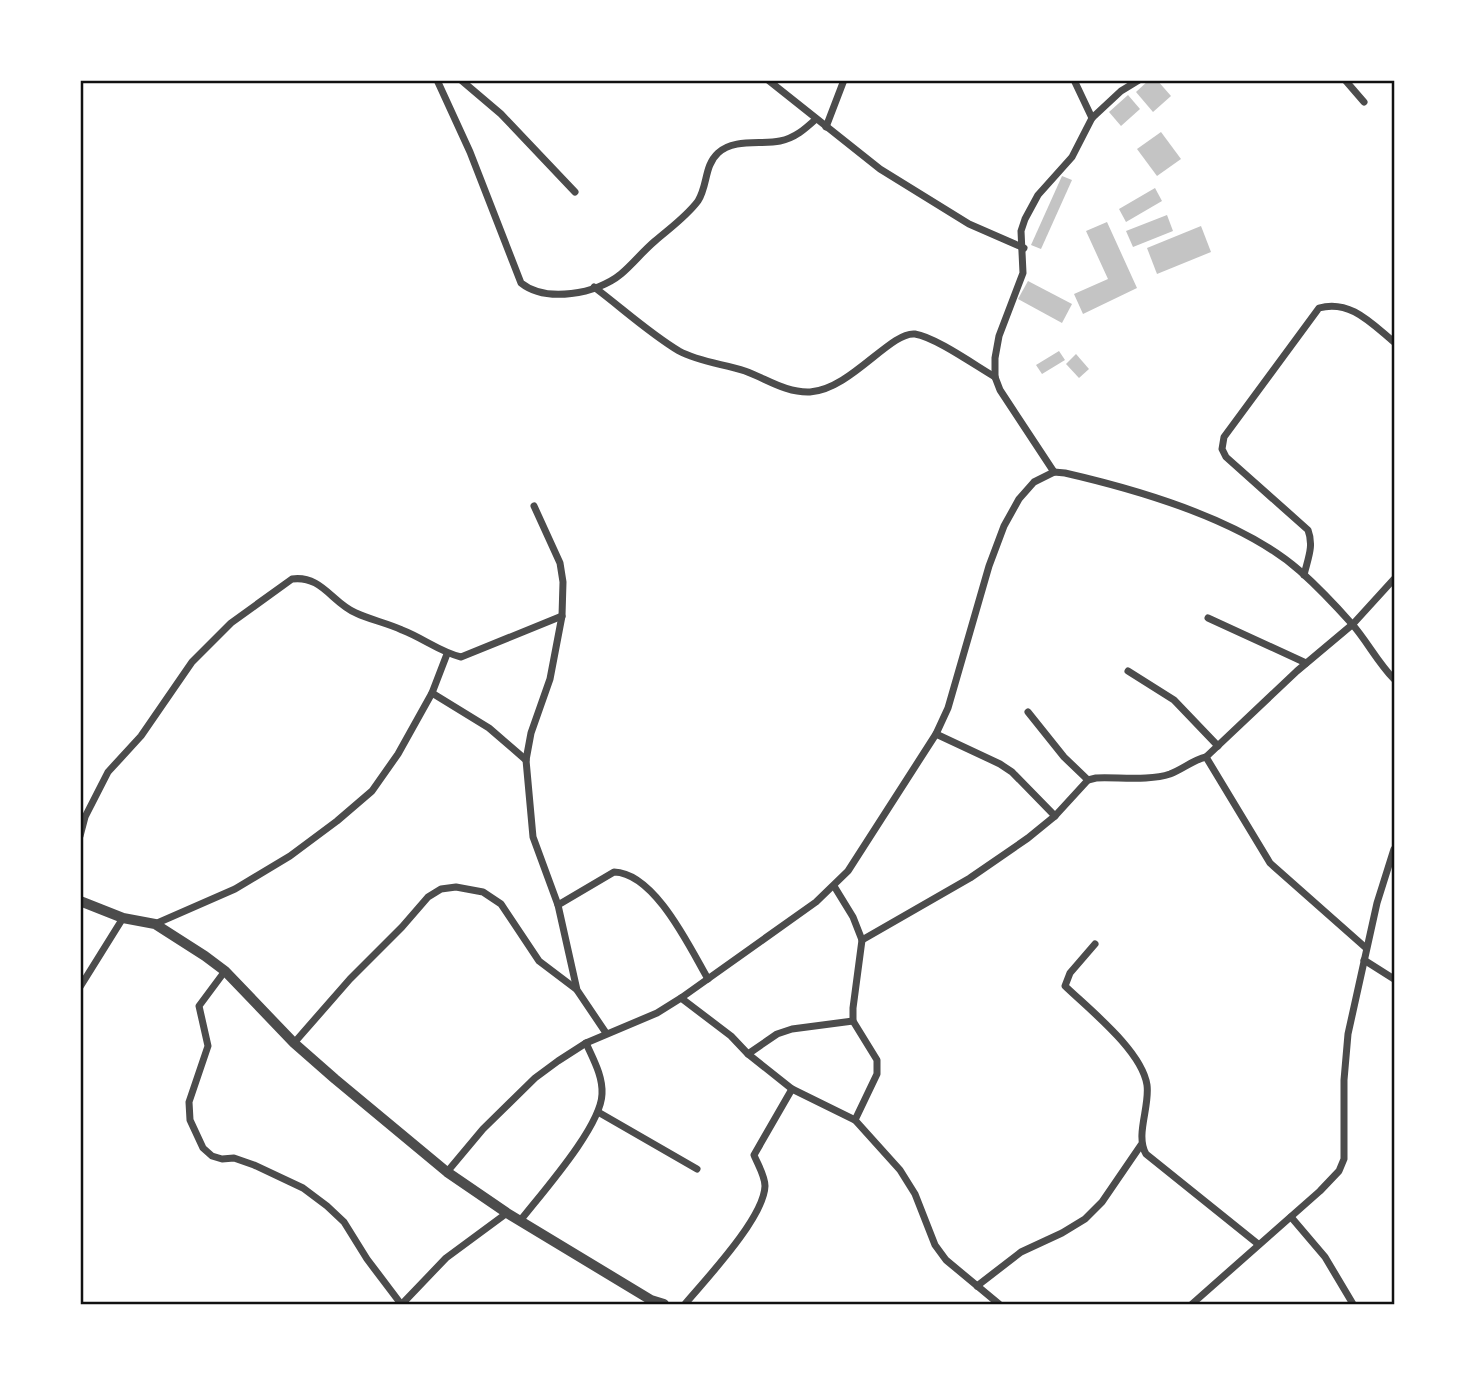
<svg xmlns="http://www.w3.org/2000/svg" width="1475" height="1385" font-family="'PT Sans',sans-serif">
  <style>
    .building { fill: #c4c4c4 }
    .lines { fill: none; stroke-linecap: round; stroke-linejoin: round }
    .minor { stroke: #4c4c4c; stroke-width: 7 }
    .tertiary { stroke: #4c4c4c; stroke-width: 10 }
    .neatline { fill: none; stroke: #111; stroke-width: 2.5 }
  </style>
  <rect width="100%" height="100%" fill="#fff"/>
  <g class="building">
    <path d="M1149,80h8l14,16 -18,16 -17,-20z"/>
    <path d="M1128,95l12,14 -19,17 -12,-14z"/>
    <path d="M1161,132l20,27 -24,17 -20,-27z"/>
    <path d="M1062,176l10,4 -31,69 -10,-4z"/>
    <path d="M1155,188l7,13 -36,21 -7,-13z"/>
    <path d="M1167,215l6,16 -40,16 -7,-16z"/>
    <path d="M1107,222l30,66 -54,26 -9,-20 34,-15 -22,-48z"/>
    <path d="M1201,226l10,26 -54,22 -10,-26z"/>
    <path d="M1028,281l44,23 -10,19 -44,-24z"/>
    <path d="M1059,351l6,9 -23,14 -6,-9z"/>
    <path d="M1076,354l13,15 -10,9 -13,-14z"/>
  </g>
  <g class="lines">
    <g class="minor">
      <path d="M437,80l33,72 51,131c25,20 76,11 100,-9 12,-10 22,-23 34,-33 15,-13 31,-24 43,-40 10,-16 6,-35 20,-48 16,-15 43,-8 62,-12 15,-3 25,-12 36,-22"/>
      <path d="M461,80l40,34 74,78"/>
      <path d="M768,80l112,89 89,55 55,24"/>
      <path d="M1074,80l18,38"/>
      <path d="M1345,80l19,22"/>
      <path d="M826,127l18,-47"/>
      <path d="M594,287c28,21 55,46 85,64 20,11 45,13 66,20 22,8 41,22 65,21 40,-2 81,-61 105,-58 20,3 61,32 80,43"/>
      <path d="M1054,472l-54,-82 -5,-13v-19l4,-22 24,-63 -2,-42 4,-12 13,-24 34,-38 20,-39 29,-27 18,-11"/>
      <path d="M534,506l26,57 3,19 -1,34 -12,63 -19,54 -5,27 7,77 25,68 19,85 29,43"/>
      <path d="M1304,575c4,-17 10,-29 4,-45l-82,-73 -4,-8 2,-12 95,-129c31,-9 53,16 75,34"/>
      <path d="M1208,618l98,45"/>
      <path d="M1128,671l46,29 44,46"/>
      <path d="M432,693l57,35 37,32"/>
      <path d="M1028,712l36,45 24,23"/>
      <path d="M936,734l64,30 12,8 43,44"/>
      <path d="M1206,757l91,-86 56,-47 41,-45"/>
      <path d="M80,836l5,-19 23,-45 33,-36 51,-74 39,-39 61,-44c30,-4 40,24 64,34 15,7 31,10 46,17 21,8 38,22 59,27l101,-41"/>
      <path d="M834,886l19,31 9,23 -9,68v13l24,39v14l-22,46"/>
      <path d="M558,905l56,-33c41,1 76,76 94,107"/>
      <path d="M155,924l80,-35 55,-33 47,-35 35,-30 26,-37 34,-61 15,-39"/>
      <path d="M862,940l108,-62 58,-40 27,-22 33,-36 8,-2c22,-1 54,3 74,-4 13,-5 23,-14 36,-17l64,106 96,85"/>
      <path d="M1095,944l-25,29 -5,13c25,24 77,65 82,99 3,22 -12,50 -1,69l112,90"/>
      <path d="M1364,960l30,19"/>
      <path d="M225,971l-26,35 9,40 -19,56 1,18 13,28 9,8 10,3 12,-1 20,7 49,23 24,18 17,16 23,37 34,45"/>
      <path d="M80,987l43,-69"/>
      <path d="M681,998l50,38 17,18 44,35 63,31 45,50 15,24 20,51 11,15 53,44"/>
      <path d="M294,1043l56,-64 52,-52 26,-30 13,-8 15,-2 27,5 18,12 38,57 37,28"/>
      <path d="M748,1054l29,-20 15,-5 61,-8"/>
      <path d="M598,1112l99,57"/>
      <path d="M447,1172l36,-43 52,-51 23,-17 28,-18 71,-30 24,-15 135,-96 32,-31 88,-137 12,-26 41,-142 15,-40 15,-27 15,-17 20,-10 11,1c74,17 177,47 235,98 18,16 36,35 52,53 15,17 26,39 42,55"/>
      <path d="M1291,1217l34,40 28,47"/>
      <path d="M520,1221c21,-27 81,-94 82,-127 1,-18 -9,-35 -16,-51"/>
      <path d="M977,1286l44,-34 41,-19 23,-14 17,-17 39,-57"/>
      <path d="M402,1304l44,-46 61,-45"/>
      <path d="M685,1304c21,-25 79,-86 80,-118 0,-10 -7,-21 -11,-31l38,-66"/>
      <path d="M1192,1304l128,-113 19,-20 5,-12v-79l4,-46 29,-131 17,-54"/>
    </g>
    <path class="tertiary" d="M80,901l43,17 32,6 50,32 20,15 69,72 41,36 112,93 60,41 144,87 13,4"/>
  </g>
  <rect width="1475" height="1385" fill="none" stroke="#ffffff" stroke-width="164"/>
  <rect x="82" y="82" width="1311" height="1221" class="neatline"/>
</svg>
